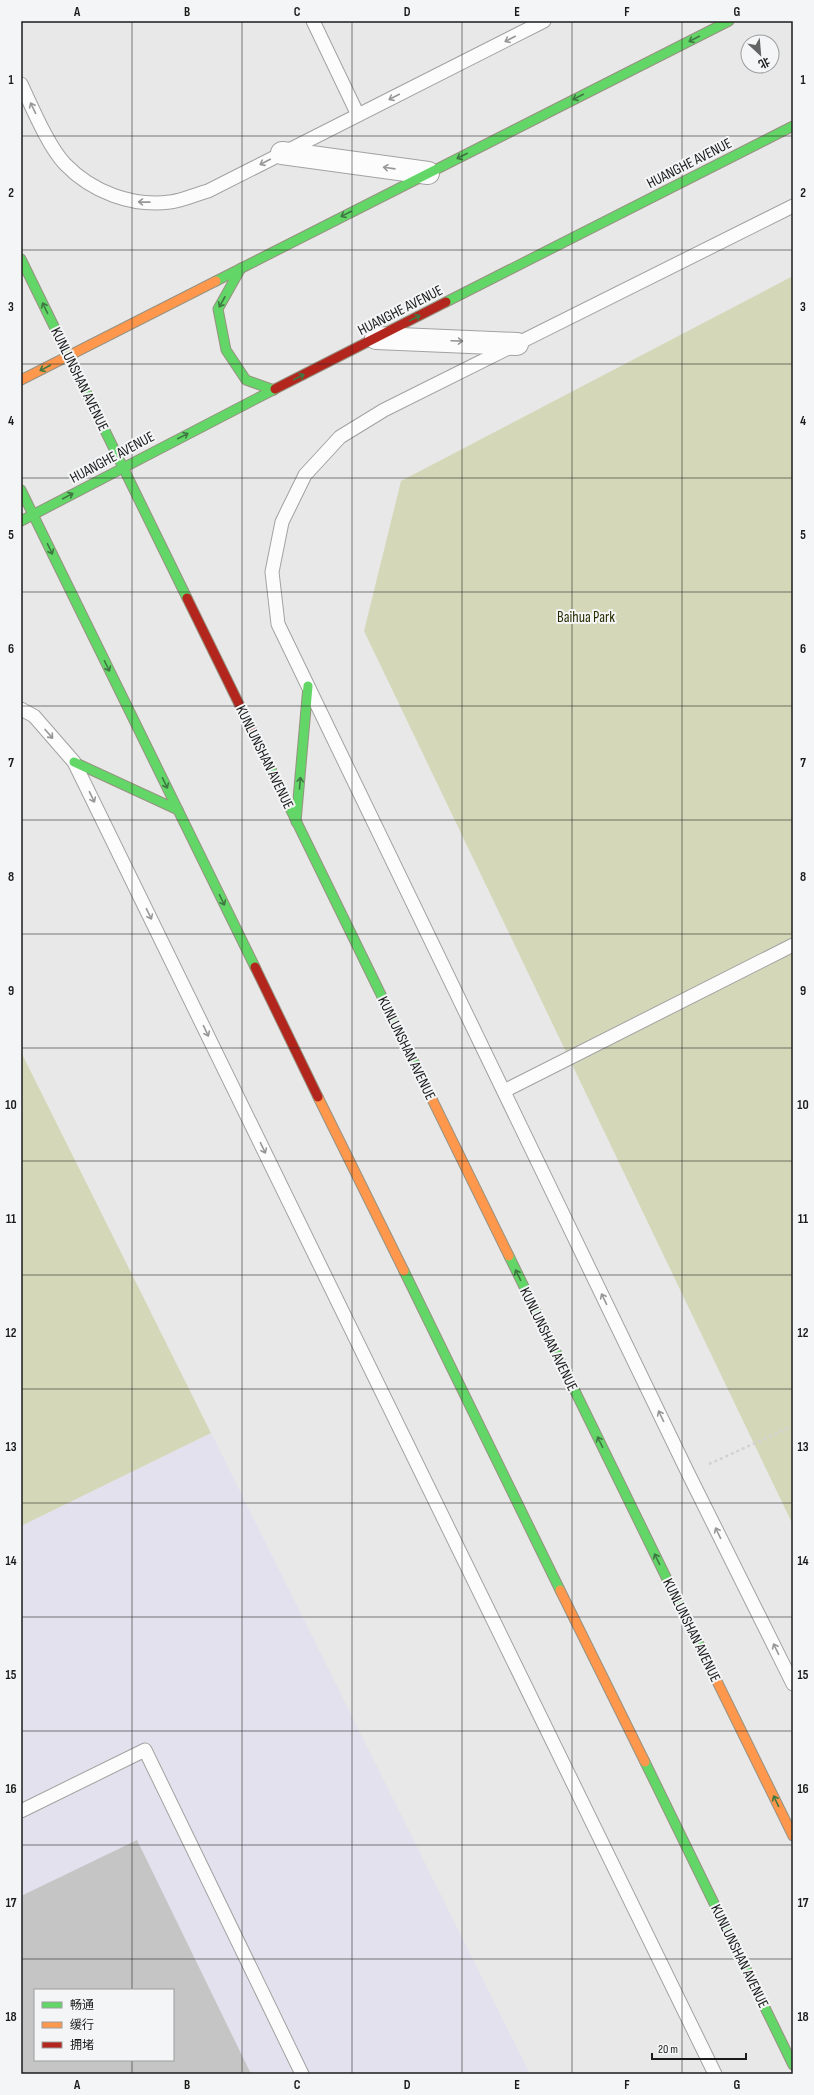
<svg xmlns="http://www.w3.org/2000/svg" width="814" height="2095" font-family="'Sofia Sans Condensed','Noto Sans SC',sans-serif">
  <style>
    .industrial { fill: #e2e1ed; fill-rule: evenodd }
    .green { fill: #d4d8b8 }
    .building { fill: #c5c5c5; fill-rule: evenodd }
    .lines { fill: none; stroke-linecap: round; stroke-linejoin: round }
    .lane-casing { stroke: #a2a2a2; stroke-width: 15 }
    .street-casing { stroke: #a2a2a2; stroke-width: 24 }
    .fast-casing { stroke: #979281; stroke-width: 11 }
    .slow-casing { stroke: #979281; stroke-width: 11 }
    .jam-casing { stroke: #979281; stroke-width: 11 }
    .path { stroke: #d2d2d2; stroke-width: 2.5; stroke-dasharray: 3 3; stroke-linecap: butt }
    .lane { stroke: #fcfcfc; stroke-width: 13 }
    .street { stroke: #fcfcfc; stroke-width: 22 }
    .fast { stroke: #63d668; stroke-width: 9 }
    .slow { stroke: #ff974d; stroke-width: 9 }
    .jam { stroke: #b3261e; stroke-width: 9 }
    .oneway { stroke: #979797 }
    .oneway2 { stroke: #3f7842 }
    .grid { fill: none; stroke: #1b1b1b; stroke-width: 1; stroke-opacity: 0.55 }
    .labels { text-anchor: middle; stroke-width: 4; stroke-linejoin: round; paint-order: stroke }
    .street-label { font-size: 15px; fill: #1b1b1b; stroke: #f4f5f6 }
    .park-label { font-size: 15px; fill: #2a2d00; stroke: #f4f5f6 }
    .neatline { fill: none; stroke: #1b1b1b; stroke-width: 1.5 }
    .grid-label { font-size: 13px; text-anchor: middle; font-weight: bold; fill: #1b1b1b }
  </style>
  <rect width="100%" height="100%" fill="#e8e8e8"/>
  <path class="industrial" d="M211,1433l319,641h-509v-548zM35,1990h138v70h-138z"/>
  <g class="green">
    <path d="M793,276v1249l-429,-894 37,-150z"/>
    <path d="M21,1052l190,381 -190,93z"/>
  </g>
  <path class="building" d="M137,1840l114,234h-230v-178zM35,1990h138v70h-138z"/>
  <g class="lines">
    <g class="lane-casing">
      <g id="lane">
        <path d="M313,21l45,94"/>
        <path d="M21,84c11,23 27,62 44,80 27,28 67,43 105,38 12,-1 26,-8 38,-11l336,-170"/>
        <path d="M793,206l-409,204 -44,27 -35,38 -23,47 -10,50 6,52 410,849 105,211"/>
        <path d="M21,709l13,7 40,46 641,1312"/>
        <path d="M504,1091l289,-146"/>
        <path d="M21,1811l124,-61 157,324"/>
      </g>
    </g>
    <g class="street-casing">
      <g id="street">
        <path d="M282,153l146,20"/>
        <path d="M376,338l141,6"/>
      </g>
    </g>
    <g class="fast-casing">
      <g id="fast">
        <path d="M21,259l166,339"/>
        <path d="M241,268l-23,41 8,41 20,30 28,10"/>
        <path d="M216,281l513,-260"/>
        <path d="M446,302l347,-176"/>
        <path d="M21,490l234,477"/>
        <path d="M21,521l254,-132"/>
        <path d="M265,757l164,336"/>
        <path d="M74,762l104,48"/>
        <path d="M296,822l12,-136"/>
        <path d="M509,1256l200,409"/>
        <path d="M404,1271l156,319"/>
        <path d="M645,1762l148,303"/>
      </g>
    </g>
    <g class="slow-casing">
      <g id="slow">
        <path d="M21,380l195,-99"/>
        <path d="M429,1093l80,163"/>
        <path d="M318,1097l86,174"/>
        <path d="M560,1590l85,172"/>
        <path d="M709,1665l84,171"/>
      </g>
    </g>
    <g class="jam-casing">
      <g id="jam">
        <path d="M275,389l171,-87"/>
        <path d="M187,598l78,159"/>
        <path d="M255,967l63,130"/>
      </g>
    </g>
    <path class="path" d="M709,1464l84,-38"/>
    <use href="#lane" class="lane"/>
    <use href="#street" class="street"/>
    <use href="#fast" class="fast"/>
    <use href="#slow" class="slow"/>
    <use href="#jam" class="jam"/>
  </g>
  <defs><path id="oneway-shaft" d="M-6 0H5M1.5-3L5.5 0L1.5 3" fill="none" stroke-width="1.6" stroke-linecap="round" stroke-linejoin="round"/></defs>
  <g class="oneway">
    <use href="#oneway-shaft" transform="translate(510 39) rotate(153)"/>
    <use href="#oneway-shaft" transform="translate(394 97) rotate(153)"/>
    <use href="#oneway-shaft" transform="translate(33 108) rotate(-116)"/>
    <use href="#oneway-shaft" transform="translate(265 162) rotate(153)"/>
    <use href="#oneway-shaft" transform="translate(389 168) rotate(-172)"/>
    <use href="#oneway-shaft" transform="translate(144 202) rotate(-179)"/>
    <use href="#oneway-shaft" transform="translate(457 341) rotate(2)"/>
    <use href="#oneway-shaft" transform="translate(49 734) rotate(49)"/>
    <use href="#oneway-shaft" transform="translate(92 797) rotate(64)"/>
    <use href="#oneway-shaft" transform="translate(149 914) rotate(64)"/>
    <use href="#oneway-shaft" transform="translate(206 1031) rotate(64)"/>
    <use href="#oneway-shaft" transform="translate(263 1148) rotate(64)"/>
    <use href="#oneway-shaft" transform="translate(604 1299) rotate(-116)"/>
    <use href="#oneway-shaft" transform="translate(661 1416) rotate(-116)"/>
    <use href="#oneway-shaft" transform="translate(718 1533) rotate(-116)"/>
    <use href="#oneway-shaft" transform="translate(776 1649) rotate(-116)"/>
  </g>
  <g class="oneway2">
    <use href="#oneway-shaft" transform="translate(694 39) rotate(153)"/>
    <use href="#oneway-shaft" transform="translate(578 97) rotate(153)"/>
    <use href="#oneway-shaft" transform="translate(462 156) rotate(153)"/>
    <use href="#oneway-shaft" transform="translate(346 214) rotate(153)"/>
    <use href="#oneway-shaft" transform="translate(222 302) rotate(119)"/>
    <use href="#oneway-shaft" transform="translate(45 308) rotate(-116)"/>
    <use href="#oneway-shaft" transform="translate(415 318) rotate(-27)"/>
    <use href="#oneway-shaft" transform="translate(45 368) rotate(152)"/>
    <use href="#oneway-shaft" transform="translate(299 377) rotate(-27)"/>
    <use href="#oneway-shaft" transform="translate(183 436) rotate(-27)"/>
    <use href="#oneway-shaft" transform="translate(68 496) rotate(-28)"/>
    <use href="#oneway-shaft" transform="translate(50 549) rotate(64)"/>
    <use href="#oneway-shaft" transform="translate(107 666) rotate(64)"/>
    <use href="#oneway-shaft" transform="translate(165 783) rotate(64)"/>
    <use href="#oneway-shaft" transform="translate(300 783) rotate(-85)"/>
    <use href="#oneway-shaft" transform="translate(222 900) rotate(64)"/>
    <use href="#oneway-shaft" transform="translate(518 1275) rotate(-116)"/>
    <use href="#oneway-shaft" transform="translate(600 1442) rotate(-116)"/>
    <use href="#oneway-shaft" transform="translate(657 1559) rotate(-116)"/>
    <use href="#oneway-shaft" transform="translate(776 1801) rotate(-116)"/>
  </g>
  <path class="grid" d="M132,21v1969M242,21v2053M352,21v2053M462,21v2053M572,21v2053M682,21v2053M21,136h772M21,250h772M21,364h772M21,478h772M21,592h772M21,706h772M21,820h772M21,934h772M21,1048h772M21,1161h772M21,1275h772M21,1389h772M21,1503h772M21,1617h772M21,1731h772M21,1845h772M21,1959h772M132,2060v14"/>
  <g class="labels">
    <g class="street-label">
      <text transform="translate(689 163) rotate(-27)" y="5">HUANGHE AVENUE</text>
      <text transform="translate(400 310) rotate(-27)" y="5">HUANGHE AVENUE</text>
      <text transform="translate(80 379) rotate(64)" y="5">KUNLUNSHAN AVENUE</text>
      <text transform="translate(112 457) rotate(-28)" y="5">HUANGHE AVENUE</text>
      <text transform="translate(265 757) rotate(64)" y="5">KUNLUNSHAN AVENUE</text>
      <text transform="translate(407 1048) rotate(64)" y="5">KUNLUNSHAN AVENUE</text>
      <text transform="translate(549 1339) rotate(64)" y="5">KUNLUNSHAN AVENUE</text>
      <text transform="translate(692 1630) rotate(64)" y="5">KUNLUNSHAN AVENUE</text>
      <text transform="translate(740 1956) rotate(64)" y="5">KUNLUNSHAN AVENUE</text>
    </g>
    <g class="park-label">
      <text x="586" y="622">Baihua Park</text>
    </g>
  </g>
  <rect width="814" height="2095" fill="none" stroke="#f4f5f6" stroke-width="44"/>
  <rect x="34" y="1989" width="140" height="72" fill="#f4f5f6" stroke="#9d9e9e"/>
  <rect x="42" y="2002" width="20" height="6" fill="#63d668" stroke="#9d9e9e"/>
  <text x="70" y="2009" font-size="12" fill="#1b1b1b">畅通</text>
  <rect x="42" y="2022" width="20" height="6" fill="#ff974d" stroke="#9d9e9e"/>
  <text x="70" y="2029" font-size="12" fill="#1b1b1b">缓行</text>
  <rect x="42" y="2042" width="20" height="6" fill="#b3261e" stroke="#9d9e9e"/>
  <text x="70" y="2049" font-size="12" fill="#1b1b1b">拥堵</text>
  <g transform="translate(760 54) rotate(154)"><circle r="19" fill="#f4f5f6" stroke="#9d9e9e"/>
  <path d="M0-3L7 15L0 10L-7 15Z" fill="#636363"/>
  <text y="-6" font-size="11" font-weight="bold" text-anchor="middle" fill="#1b1b1b">北</text>
  </g>
  <path d="M652 2053v6h94v-6" fill="none" stroke="#1b1b1b" stroke-width="2"/>
  <text x="658" y="2053" font-size="12" fill="#1b1b1b" stroke="#f4f5f6" stroke-width="3" paint-order="stroke">20 m</text>
  <rect x="22" y="22" width="770" height="2051" class="neatline"/>
  <g class="grid-label">
    <text x="77" y="16">A</text>
    <text x="187" y="16">B</text>
    <text x="297" y="16">C</text>
    <text x="407" y="16">D</text>
    <text x="517" y="16">E</text>
    <text x="627" y="16">F</text>
    <text x="737" y="16">G</text>
    <text x="11" y="84">1</text>
    <text x="803" y="84">1</text>
    <text x="11" y="197">2</text>
    <text x="803" y="197">2</text>
    <text x="11" y="311">3</text>
    <text x="803" y="311">3</text>
    <text x="11" y="425">4</text>
    <text x="803" y="425">4</text>
    <text x="11" y="539">5</text>
    <text x="803" y="539">5</text>
    <text x="11" y="653">6</text>
    <text x="803" y="653">6</text>
    <text x="11" y="767">7</text>
    <text x="803" y="767">7</text>
    <text x="11" y="881">8</text>
    <text x="803" y="881">8</text>
    <text x="11" y="995">9</text>
    <text x="803" y="995">9</text>
    <text x="11" y="1109">10</text>
    <text x="803" y="1109">10</text>
    <text x="11" y="1223">11</text>
    <text x="803" y="1223">11</text>
    <text x="11" y="1337">12</text>
    <text x="803" y="1337">12</text>
    <text x="11" y="1451">13</text>
    <text x="803" y="1451">13</text>
    <text x="11" y="1565">14</text>
    <text x="803" y="1565">14</text>
    <text x="11" y="1679">15</text>
    <text x="803" y="1679">15</text>
    <text x="11" y="1793">16</text>
    <text x="803" y="1793">16</text>
    <text x="11" y="1907">17</text>
    <text x="803" y="1907">17</text>
    <text x="11" y="2021">18</text>
    <text x="803" y="2021">18</text>
    <text x="77" y="2089">A</text>
    <text x="187" y="2089">B</text>
    <text x="297" y="2089">C</text>
    <text x="407" y="2089">D</text>
    <text x="517" y="2089">E</text>
    <text x="627" y="2089">F</text>
    <text x="737" y="2089">G</text>
  </g>
</svg>
